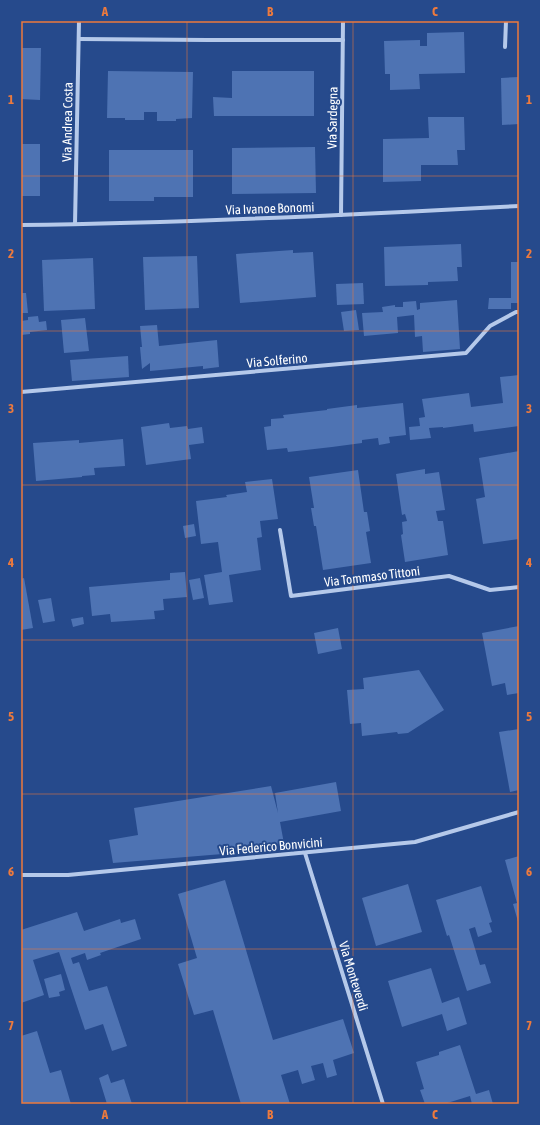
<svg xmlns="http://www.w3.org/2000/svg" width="540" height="1125" font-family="'Asap Condensed',sans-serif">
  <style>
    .building { fill: #4e73b3 }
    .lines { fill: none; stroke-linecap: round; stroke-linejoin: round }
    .street { stroke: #b5c9ea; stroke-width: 4 }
    .grid { fill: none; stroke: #ed7a3d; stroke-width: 1; stroke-opacity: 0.55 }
    .labels { text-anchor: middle; stroke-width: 4; stroke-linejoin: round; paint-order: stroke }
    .street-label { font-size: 13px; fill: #fff; stroke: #264a8c }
    .neatline { fill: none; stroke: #ed7a3d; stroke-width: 1.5 }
    .grid-label { font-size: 13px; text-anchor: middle; font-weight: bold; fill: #ed7a3d }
  </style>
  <rect width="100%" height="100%" fill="#264a8c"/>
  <g class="building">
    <path d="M464,32l1,41 -46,1 1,15 -30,1v-16h-5l-1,-33 36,-1v6h7v-13z"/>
    <path d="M21,48h20l-1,52 -19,-1z"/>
    <path d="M108,71l85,1 -1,46 -16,1v2h-19v-9h-13v8h-19v-2h-18z"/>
    <path d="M232,71h82v45h-100l-1,-19 19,1z"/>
    <path d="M519,77v47l-17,1 -1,-47z"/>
    <path d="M428,117h36l1,33h-8l1,15h-37v16l-38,1v-43l46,-1z"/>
    <rect x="21" y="144" width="19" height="52"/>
    <path d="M315,147l1,46 -84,1v-46z"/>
    <path d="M109,150h84v47h-39v4h-45z"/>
    <path d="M461,244l1,23h-5l1,14 -30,1v3l-43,1 -1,-39z"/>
    <path d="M293,250v3l20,-1 3,45 -76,6 -4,-49z"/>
    <path d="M197,256l2,52 -54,2 -2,-53z"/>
    <path d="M93,258l2,51 -51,2 -2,-51z"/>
    <path d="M511,262h8v41h-8v6h-23l1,-11h22z"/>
    <path d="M363,283l1,21 -27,1 -1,-21z"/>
    <path d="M21,293h5l2,20h-7z"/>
    <path d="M457,300l3,49 -37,3 -1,-16 -7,1 -1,-22 -17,2 1,16 -34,3 -2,-23 21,-1 -1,-5 13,-2v2h8v-5l13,-1 1,9 3,-1v-6z"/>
    <path d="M356,310l3,20 -15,1 -3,-19z"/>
    <path d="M38,316l1,6 7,-1 1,9 -17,2v2l-9,1v-14l7,-1v-3z"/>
    <path d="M85,318l4,33 -25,2 -3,-33z"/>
    <path d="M157,325l2,21 58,-6 2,27 -16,2v-3l-53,5v-8l-8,6 -2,-22h2l-2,-21z"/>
    <path d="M128,356l1,21 -57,4 -2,-21z"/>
    <path d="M519,375v51l-45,6 -1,-8 -30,4v-1l-14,1 2,10 -21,2 -1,-13 11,-1 -1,-8 6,-1 -3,-18 47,-6 2,14 32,-4 -3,-26z"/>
    <path d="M403,403l3,32 -17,2 1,6 -11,2 -1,-7 -16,2v3l-30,4 -44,5 -1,-4 -20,2 -3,-23 7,-1v-7l13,-1 -1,-3 44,-5v-1l30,-4v3z"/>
    <path d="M169,423l1,5 17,-2 1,3 14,-2 2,16 -15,2 2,14 -45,6 -5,-38z"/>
    <path d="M123,439l2,27 -31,2 1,7 -13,1v1l-46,4 -3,-38 46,-3v3z"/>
    <path d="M519,451v88l-36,5 -7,-45 9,-2 -6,-39z"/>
    <path d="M425,469v5l14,-2 6,38 -9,1 2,10h5l5,34 -43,7 -4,-27 2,-1 -1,-12 5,-1 -2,-7 -3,1 -6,-41z"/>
    <path d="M358,470l6,42h3l3,19 -4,1 5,31 -48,7 -7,-44h-2l-3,-18h3l-5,-31z"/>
    <path d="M272,479l6,40 -18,2 2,16 -5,1 4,32 -32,5 4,27 -24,3 -5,-30 18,-3 -4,-30 -17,2 -5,-43 31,-4 -1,-2 21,-3 -2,-10z"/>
    <path d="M194,524l2,12 -11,2 -2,-12z"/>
    <path d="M185,572l2,25 -24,2 1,11 -10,1 1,8 -44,3 -1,-8 -18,2 -3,-29 81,-7v-7z"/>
    <path d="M24,578l9,50 -12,2v-51z"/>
    <path d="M200,578l4,20 -11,2 -4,-20z"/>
    <path d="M51,598l4,23 -12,2 -5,-23z"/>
    <path d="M83,617l1,7 -11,3 -2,-8z"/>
    <path d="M519,626v67l-12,2 -2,-12 -13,3 -10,-53z"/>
    <path d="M338,628l4,21 -24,5 -4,-21z"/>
    <path d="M419,670l25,40 -36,23 -10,1 -1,-2 -35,4 -1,-13 -11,1 -3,-34 17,-1 -1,-11z"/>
    <path d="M519,729v61l-9,2 -11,-60z"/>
    <path d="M336,782l5,29 -61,11 5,27 -172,14 -4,-23 29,-5 -4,-27 137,-22 7,27 -3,-20z"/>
    <path d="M519,856v69l-6,-21 4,-1 -12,-43z"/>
    <path d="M225,880l48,160 70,-21 11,34 -21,7 4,15 -10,3 -4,-15 -12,3 4,14 -13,4 -4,-14 -17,5 9,29h-49l-28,-94 -19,5 -16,-51 19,-6 -19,-64z"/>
    <path d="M408,884l14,48 -46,14 -14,-48z"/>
    <path d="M481,886l11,36 -3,1 3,9 -14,5 -3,-10 -6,2 11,36 5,-1 6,19 -24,8 -18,-56 -2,1 -11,-36z"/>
    <path d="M77,912l7,19 36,-12 1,4 14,-4 6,20 -41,14 1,2 -14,5 -2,-7 -14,5 2,6 6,-2 10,29 18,-5 20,60 -15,5 -9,-27 -18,6 -26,-78 -26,8 11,35 -23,8v-73z"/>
    <path d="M431,968l11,35 17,-6 8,27 -20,7 -5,-17 -40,13 -14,-46z"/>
    <path d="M61,974l4,16 -6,2 1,4 -11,2 -5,-19z"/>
    <path d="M37,1031l13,42 11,-3 10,34h-50v-68z"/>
    <path d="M460,1045l16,49 13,-4 4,14h-21l-2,-8 -26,8h-19l-5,-14 4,-1 -8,-27 23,-7v-3z"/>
    <path d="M108,1074l3,9 13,-4 8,25h-25l-8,-26z"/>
  </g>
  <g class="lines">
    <g class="street">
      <path d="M79,39l128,1h136"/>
      <path d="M505,47l1,-26"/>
      <path d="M341,215l2,-194"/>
      <path d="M75,224l4,-203"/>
      <path d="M21,225c166,-2 332,-10 498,-19"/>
      <path d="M21,392l445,-39 24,-27 26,-14h3"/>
      <path d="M280,530l11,66 158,-20 41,14 29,-3"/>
      <path d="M305,853l78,251"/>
      <path d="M21,875h47l347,-33 104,-30"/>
    </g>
  </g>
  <path class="grid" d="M187,21v1083M353,21v1083M21,176h498M21,331h498M21,485h498M21,640h498M21,794h498M21,949h498"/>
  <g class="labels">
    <g class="street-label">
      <text transform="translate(332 118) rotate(-89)" y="5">Via Sardegna</text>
      <text transform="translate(67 122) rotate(-89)" y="5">Via Andrea Costa</text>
      <text transform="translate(270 208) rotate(-2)" y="5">Via Ivanoe Bonomi</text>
      <text transform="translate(277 360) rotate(-5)" y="5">Via Solferino</text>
      <text transform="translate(372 576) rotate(-7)" y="5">Via Tommaso Tittoni</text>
      <text transform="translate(271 846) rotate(-5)" y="5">Via Federico Bonvicini</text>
      <text transform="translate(354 976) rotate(73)" y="5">Via Monteverdi</text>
    </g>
  </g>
  <rect width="540" height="1125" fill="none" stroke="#264a8c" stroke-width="44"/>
  <rect x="22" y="22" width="496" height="1081" class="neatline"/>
  <g class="grid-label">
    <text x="105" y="16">A</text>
    <text x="270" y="16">B</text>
    <text x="435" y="16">C</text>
    <text x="11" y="104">1</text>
    <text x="529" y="104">1</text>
    <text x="11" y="258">2</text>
    <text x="529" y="258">2</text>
    <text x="11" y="413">3</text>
    <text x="529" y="413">3</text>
    <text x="11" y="567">4</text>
    <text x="529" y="567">4</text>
    <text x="11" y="721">5</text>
    <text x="529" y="721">5</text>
    <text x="11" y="876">6</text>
    <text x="529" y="876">6</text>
    <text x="11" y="1030">7</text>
    <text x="529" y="1030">7</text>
    <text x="105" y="1119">A</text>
    <text x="270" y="1119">B</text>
    <text x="435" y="1119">C</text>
  </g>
</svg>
